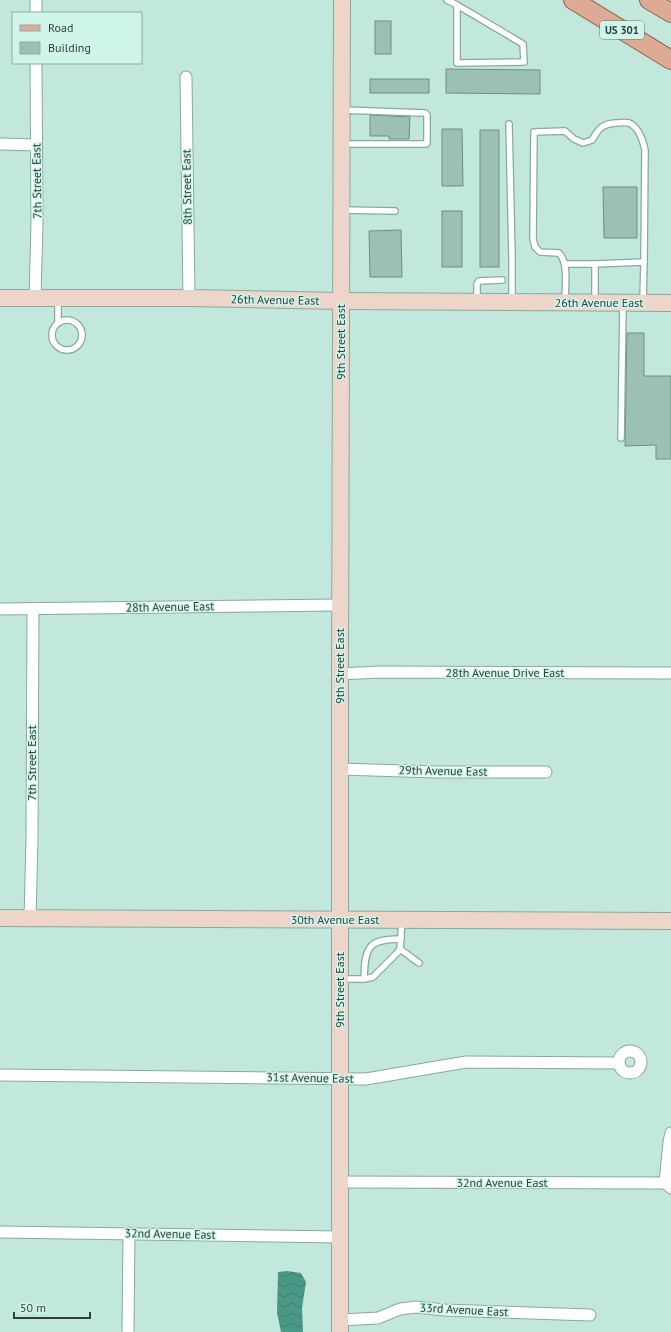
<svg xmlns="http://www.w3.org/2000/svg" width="671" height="1332" font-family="'PT Sans',sans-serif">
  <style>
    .water { fill: url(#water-waves) }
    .building { fill: #9cc0b6; stroke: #6c8f85 }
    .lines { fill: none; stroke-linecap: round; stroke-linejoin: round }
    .lane-casing { stroke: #87aaa0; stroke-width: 8 }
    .street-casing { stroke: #87aaa0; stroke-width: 13 }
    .secondary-casing { stroke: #87aaa0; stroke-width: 18 }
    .primary-casing { stroke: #926048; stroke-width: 20 }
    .lane { stroke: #fff; stroke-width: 5.5 }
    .street { stroke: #fff; stroke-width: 11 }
    .secondary { stroke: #eed5ca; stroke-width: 16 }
    .primary { stroke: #ddaa95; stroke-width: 18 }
    .labels { text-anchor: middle; stroke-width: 3; stroke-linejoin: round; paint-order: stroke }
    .shield { fill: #cff5ea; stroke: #607670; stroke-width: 1 }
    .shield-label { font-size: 11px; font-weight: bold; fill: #303f3b }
    .street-label { font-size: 12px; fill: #303f3b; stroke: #cff5ea }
  </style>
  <defs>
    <pattern id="water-waves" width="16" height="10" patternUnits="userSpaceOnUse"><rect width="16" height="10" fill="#4a9986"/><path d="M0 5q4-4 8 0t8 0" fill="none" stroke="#3e7e6f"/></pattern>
  </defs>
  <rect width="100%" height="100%" fill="#c2e8dd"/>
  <path class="water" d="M287,1271l14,2 5,9 -4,26 1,24h-22l-4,-19 1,-41z"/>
  <g class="building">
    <rect x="375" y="21" width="16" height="33"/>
    <path d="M446,69l94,1v24l-94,-1z"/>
    <rect x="370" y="79" width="59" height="14"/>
    <path d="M370,115l40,2 -1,22h-20v-3h-19z"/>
    <path d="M442,129h20l1,57h-21z"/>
    <rect x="480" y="130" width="19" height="137"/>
    <path d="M603,187h34v51h-33z"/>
    <rect x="442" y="211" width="20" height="56"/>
    <path d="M401,230l1,47h-32l-1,-46z"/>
    <path d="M627,333h17v43h27v83h-15v-14l-31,1z"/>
  </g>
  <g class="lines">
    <g class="lane-casing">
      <g id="lane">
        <path d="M447,0l10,5 66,39 1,18 -67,1v-58"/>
        <path d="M509,124l3,133v43"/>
        <path d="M342,144h84l1,-1v-28l-2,-2 -83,-3"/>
        <path d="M342,210l53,1"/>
        <path d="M565,264h30"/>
        <path d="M58,299v24"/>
        <path d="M477,301v-17l2,-3 23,-1"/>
        <path d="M565,301c0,-15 4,-37 -6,-48l-19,-1 -5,-5 -2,-8 1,-107 31,-1 9,8 9,4 9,-3c7,-12 10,-16 24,-17 4,0 9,-1 13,0 10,4 14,18 16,27l-1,112"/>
        <path d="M595,302v-38l49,-2 -1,39"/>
        <circle cx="67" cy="335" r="15"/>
        <path d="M621,438l2,-135"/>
        <path d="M400,949l19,14"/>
        <path d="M340,979h24l9,-2 24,-24 3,-4 2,-28"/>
        <path d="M364,979c1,-32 4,-40 37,-40"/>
      </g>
    </g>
    <g class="street-casing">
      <g id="street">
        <path d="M36,13v-13"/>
        <path d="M186,77l3,221"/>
        <path d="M0,144l36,1"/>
        <path d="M35,298l2,-75 -1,-160"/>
        <path d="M0,609l340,-4"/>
        <path d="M340,674l39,-2 292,1"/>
        <path d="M340,769l96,3h110"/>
        <path d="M30,918l2,-80 1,-229"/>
        <circle cx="630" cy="1062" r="11"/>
        <path d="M0,1075l366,4 100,-17 153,1"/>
        <path d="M340,1182l325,1 6,5"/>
        <path d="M665,1183l4,-41 2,-9"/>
        <path d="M0,1232l340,5"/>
        <path d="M340,1320l38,-2 22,-9 16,-2 29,3 145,5"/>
        <path d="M128,1332l1,-99"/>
      </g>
    </g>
    <g class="secondary-casing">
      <g id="secondary">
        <path d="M0,298h189l152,3 330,2"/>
        <path d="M0,918l671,3"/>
        <path d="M340,1332v-658l2,-674"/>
      </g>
    </g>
    <g class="primary-casing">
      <g id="primary">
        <path d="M573,0l98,60"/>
        <path d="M649,0l22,13"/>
      </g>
    </g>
    <use href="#lane" class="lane"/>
    <use href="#street" class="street"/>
    <use href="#secondary" class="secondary"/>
    <use href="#primary" class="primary"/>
  </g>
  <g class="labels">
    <rect class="shield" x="600" y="21" width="44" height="18" rx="3"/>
    <g class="shield-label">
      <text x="622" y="34">US 301</text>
    </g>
    <g class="street-label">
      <text transform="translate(37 181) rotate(-91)" y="4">7th Street East</text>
      <text transform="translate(187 187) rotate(-91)" y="4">8th Street East</text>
      <text transform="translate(275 300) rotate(1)" y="4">26th Avenue East</text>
      <text x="599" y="307">26th Avenue East</text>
      <text transform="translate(341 342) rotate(-90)" y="4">9th Street East</text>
      <text transform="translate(170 607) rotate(-1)" y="4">28th Avenue East</text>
      <text transform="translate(340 666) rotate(-90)" y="4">9th Street East</text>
      <text x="505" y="677">28th Avenue Drive East</text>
      <text transform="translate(32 763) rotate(-90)" y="4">7th Street East</text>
      <text transform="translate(443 771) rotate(1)" y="4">29th Avenue East</text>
      <text x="335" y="924">30th Avenue East</text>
      <text transform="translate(340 990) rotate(-90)" y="4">9th Street East</text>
      <text transform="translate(310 1078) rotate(1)" y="4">31st Avenue East</text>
      <text x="502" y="1187">32nd Avenue East</text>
      <text transform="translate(170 1234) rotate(1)" y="4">32nd Avenue East</text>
      <text transform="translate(464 1310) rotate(3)" y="4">33rd Avenue East</text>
    </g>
  </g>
  <rect x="12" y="12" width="130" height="52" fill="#cff5ea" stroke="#8faca4"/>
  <rect x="20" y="25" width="20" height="6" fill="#ddaa95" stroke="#8faca4"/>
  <text x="48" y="32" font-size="12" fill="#303f3b">Road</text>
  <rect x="20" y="42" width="20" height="12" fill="#9cc0b6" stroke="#8faca4"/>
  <text x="48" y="52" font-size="12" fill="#303f3b">Building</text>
  <path d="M14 1312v6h76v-6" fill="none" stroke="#303f3b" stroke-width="2"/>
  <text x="20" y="1312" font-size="12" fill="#303f3b" stroke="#cff5ea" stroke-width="3" paint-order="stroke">50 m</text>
</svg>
